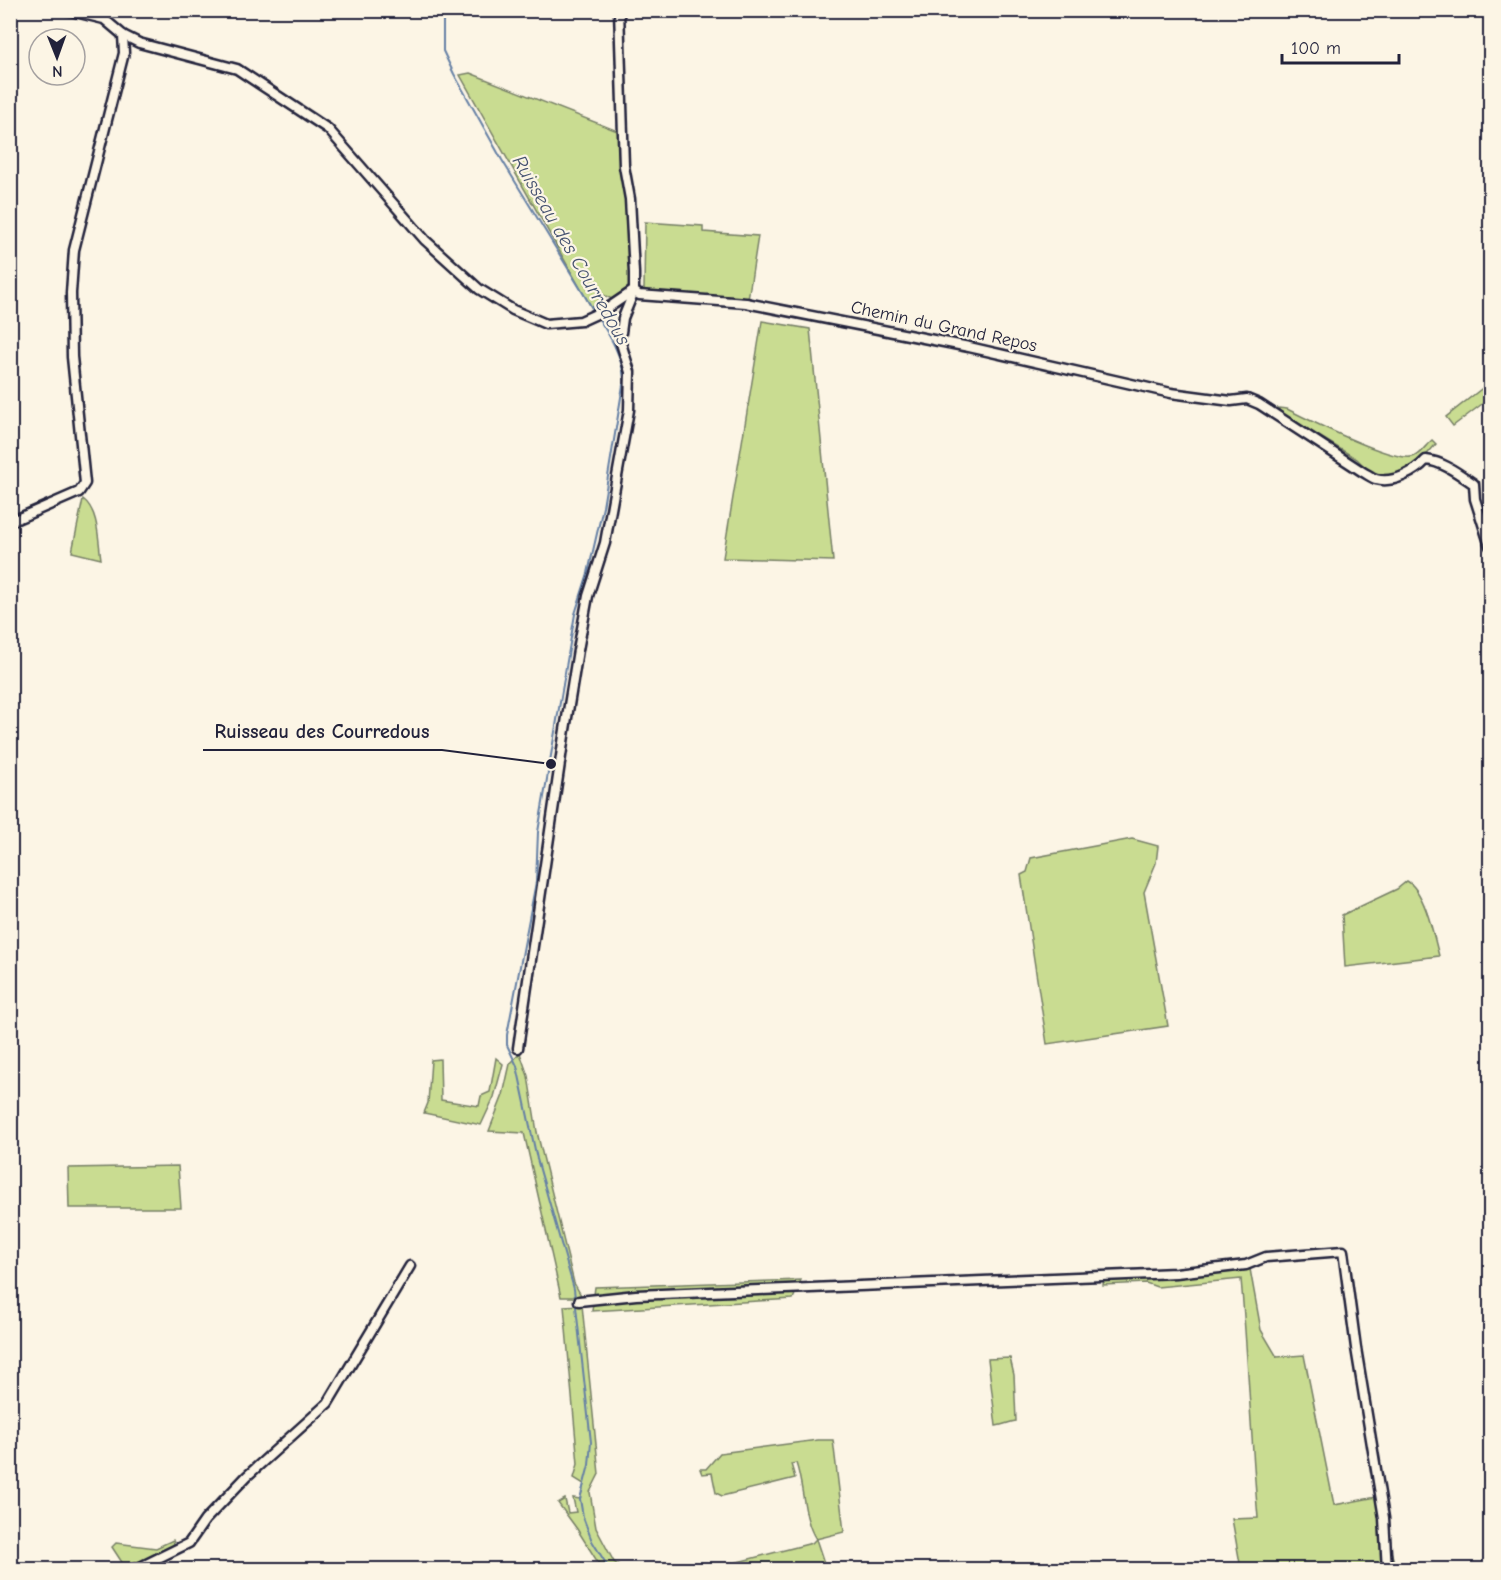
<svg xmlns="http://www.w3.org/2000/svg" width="1501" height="1580" font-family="'Comic Neue',sans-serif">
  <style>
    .green { fill: #c9dc91; stroke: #767f66; stroke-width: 1.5 }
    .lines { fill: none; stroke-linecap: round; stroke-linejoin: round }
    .stream { stroke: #6580a5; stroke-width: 2 }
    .minor-casing { stroke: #22223b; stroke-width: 13 }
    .minor { stroke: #fcf5e5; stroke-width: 8 }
    .labels { text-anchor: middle; stroke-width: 4.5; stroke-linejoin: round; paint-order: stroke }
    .street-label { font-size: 18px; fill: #22223b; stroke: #fcf5e5 }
    .water-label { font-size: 20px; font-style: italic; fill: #445170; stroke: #fcf5e5 }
    .leader { fill: none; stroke: #22223b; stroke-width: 2 }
    .callout-dot { fill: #22223b; stroke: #fcf5e5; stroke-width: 2 }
    .callout-label { font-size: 20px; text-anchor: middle; font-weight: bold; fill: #22223b; stroke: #fcf5e5; stroke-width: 4.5; stroke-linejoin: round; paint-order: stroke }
  </style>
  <rect width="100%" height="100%" fill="#fcf5e5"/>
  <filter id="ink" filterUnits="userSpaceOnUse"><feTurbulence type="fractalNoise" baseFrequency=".0167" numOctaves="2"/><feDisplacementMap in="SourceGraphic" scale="12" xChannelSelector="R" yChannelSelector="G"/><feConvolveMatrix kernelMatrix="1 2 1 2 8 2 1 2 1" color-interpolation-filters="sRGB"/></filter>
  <g filter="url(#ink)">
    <g class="green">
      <path d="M470,73l150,59 8,89 2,70 -16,9 -17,-8 4,12 -10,3 -131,-232z"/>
      <path d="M645,222l58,4v6l55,4 -10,64 -104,-10z"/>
      <path d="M762,321l48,8 23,232 -110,-3z"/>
      <path d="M1490,382v16l-37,28 -7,-9z"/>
      <path d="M1278,408l9,1c20,10 110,56 128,47 6,-3 12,-12 17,-16l4,4 -21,24 -27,9 -11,-2 -10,-6 -10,-10 -76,-46z"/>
      <path d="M83,499c16,12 15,41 18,60l-29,-7z"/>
      <path d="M1132,839l26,7 -2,17 -12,29 24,134 -121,18 -26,-169 6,-3 4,-14z"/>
      <path d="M1407,881c18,10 27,56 32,75l-94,11 -3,-52 55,-26z"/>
      <path d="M520,1053l8,23 9,56 37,151 8,14h-21l-37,-164 -35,-2 14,-36 7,-31z"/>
      <path d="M496,1058l7,6 -9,33 -13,28 -57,-12 4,-10 3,-43 9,-1 1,41 38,6 2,-10 9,-4z"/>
      <path d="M178,1166l3,42h-112l-1,-40z"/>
      <path d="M1246,1266l4,3 11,61 16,27 27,-2 30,150 42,-8 20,72h-155l-9,-50 26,-1c-7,-80 -10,-160 -17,-239l-84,8 -11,-4 -43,2 2,-14z"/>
      <path d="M801,1280l-8,19 -201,12 3,-24z"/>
      <path d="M582,1305l17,169 -9,18 6,36 18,34 10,7h-22l-25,-40 -19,-26 7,-4 3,14 8,-1 -3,-14 7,1 4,-15 -10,-6 4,-14 -14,-158z"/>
      <path d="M1010,1358l4,17 2,46c-7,1 -12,4 -20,5l-8,-67z"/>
      <path d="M818,1440h15l11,92 -28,7 10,30h-116l102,-26 4,-4c-13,-19 -12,-53 -20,-76l-5,1 4,14 -73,18 -6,-3 -4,-20 -10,1 -2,-5h6l14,-16z"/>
      <path d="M173,1540l2,7 -45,22 -3,1 -15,-23 4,-4 40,5z"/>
    </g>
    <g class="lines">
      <g class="stream">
        <path d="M443,10v41l11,23 48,86 92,151"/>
        <path d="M597,316c13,20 25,39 27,63l-21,128 -15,66 -13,41 -37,218 -2,50 -29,153v10l10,21 20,93 37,130 17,153 -2,23 -9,34 3,18 9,24 18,29"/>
      </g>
      <g class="minor-casing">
        <g id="minor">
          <path d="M67,10l37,9 19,16 16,8 98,26 91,60 97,111 54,49 34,21 33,14 35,-3 24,-11 28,-19"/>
          <path d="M634,291l5,4 107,8 223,44 202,46 60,8 16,-2 12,5 104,68c4,2 9,6 13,7 17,5 39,-7 50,-19 18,2 33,14 48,24l1,15 15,47"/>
          <path d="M10,522l69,-30 6,-9 -13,-126 -1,-64 3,-43 50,-197 -1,-18"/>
          <path d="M518,1048l46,-312 14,-86 10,-54 17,-53 24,-133 1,-38 -10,-32 3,-22 11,-27v-18l-4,-74 -6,-33 -5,-156"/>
          <path d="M579,1301l57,-6 540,-22 70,-8 20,-8 77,-6 13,97 28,170 3,52"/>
          <path d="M134,1570l55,-27 16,-23 42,-44 81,-73 82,-137"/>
        </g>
      </g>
      <use href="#minor" class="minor"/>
    </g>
  </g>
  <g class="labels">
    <g class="street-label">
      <text transform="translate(944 326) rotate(12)" y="6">Chemin du Grand Repos</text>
    </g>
    <g class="water-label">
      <text transform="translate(572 250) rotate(60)" y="7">Ruisseau des Courredous</text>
    </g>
  </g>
  <path class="leader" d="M551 764L442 750H203"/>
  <circle class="callout-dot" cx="551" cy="764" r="6"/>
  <g class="callout-label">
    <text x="322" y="738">Ruisseau des Courredous</text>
  </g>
  <rect width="1501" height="1580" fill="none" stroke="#fcf5e5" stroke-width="36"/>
  <rect x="18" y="18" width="1465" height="1544" fill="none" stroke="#22223b" stroke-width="2" filter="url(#ink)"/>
  <g transform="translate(57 57) rotate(179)"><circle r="28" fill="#fcf5e5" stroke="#a5a1a1" stroke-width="1.5"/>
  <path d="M0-4.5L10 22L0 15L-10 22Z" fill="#22223b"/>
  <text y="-9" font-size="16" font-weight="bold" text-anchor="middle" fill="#22223b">N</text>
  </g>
  <path d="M1282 54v9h117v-9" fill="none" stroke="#22223b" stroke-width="3"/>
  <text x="1291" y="54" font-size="18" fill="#22223b" stroke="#fcf5e5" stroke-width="4.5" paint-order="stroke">100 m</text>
</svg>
